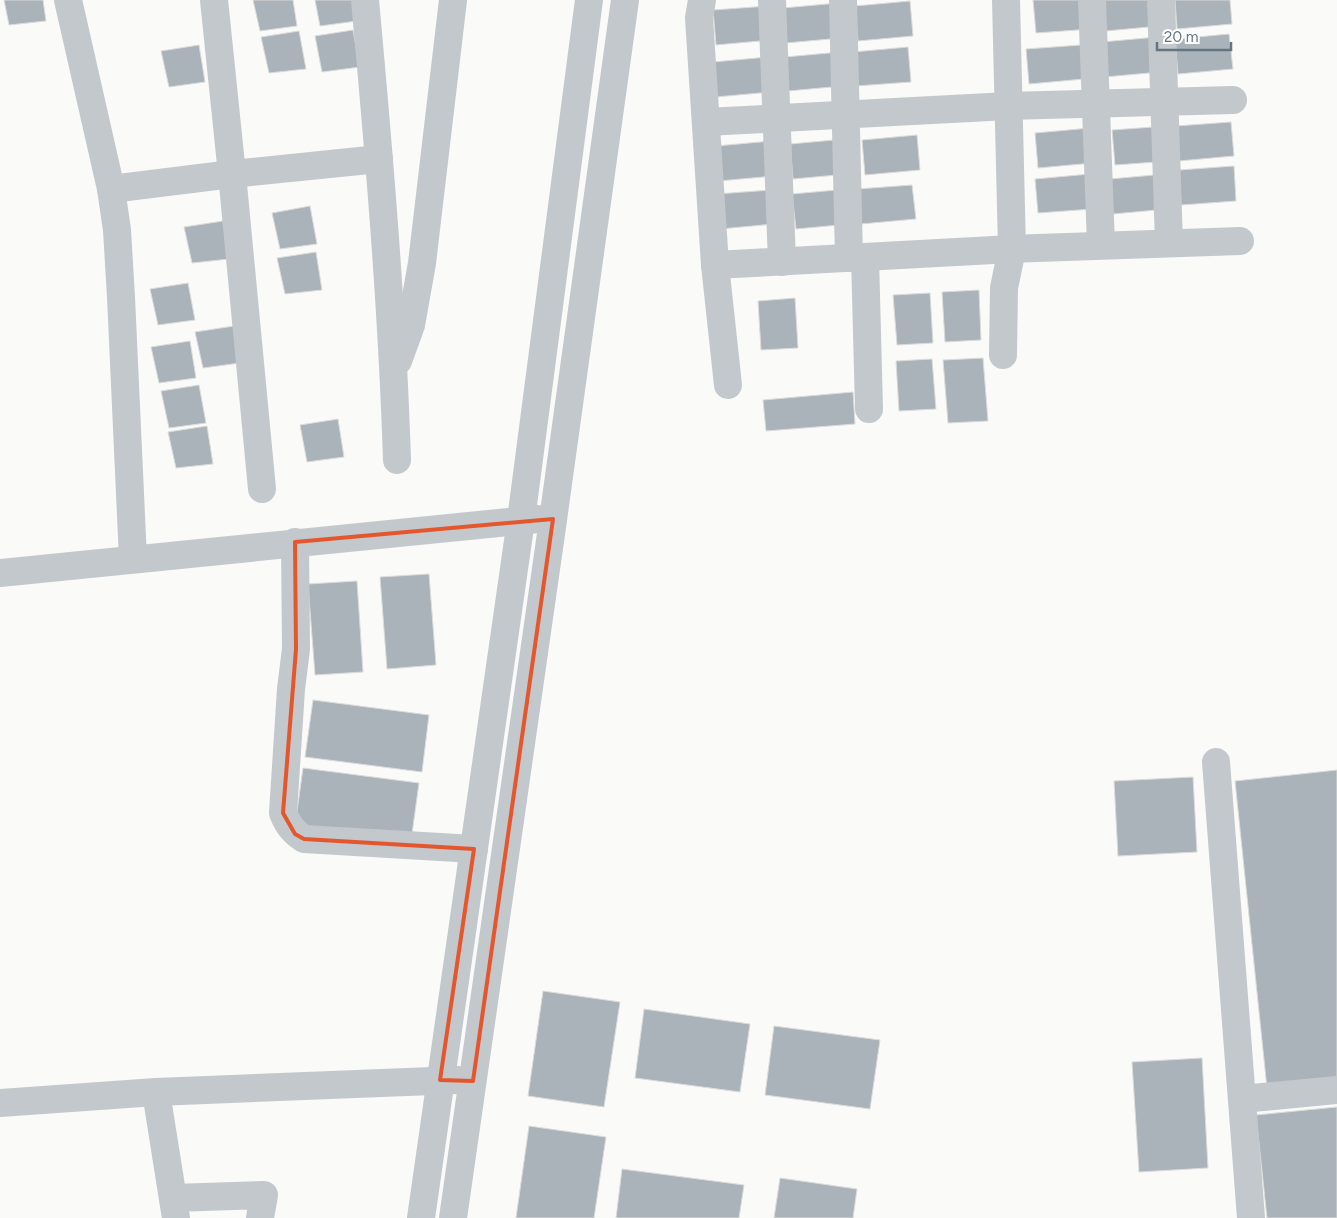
<svg xmlns="http://www.w3.org/2000/svg" width="1337" height="1218" font-family="Figtree,sans-serif">
  <style>
    .building { fill: #aab3b9; stroke: #dcdcda }
    .lines { fill: none; stroke-linecap: round; stroke-linejoin: round }
    .minor { stroke: #c3c8cc; stroke-width: 28 }
    .marked { fill: none; stroke: #e4572e; stroke-width: 4; stroke-linejoin: round }
  </style>
  <rect width="100%" height="100%" fill="#fafaf8"/>
  <g class="building">
    <path d="M4,0h39l3,21 -37,4z"/>
    <path d="M253,0h40l4,26 -37,5z"/>
    <path d="M315,0h39l3,21 -37,5z"/>
    <path d="M1033,0h55l3,29 -55,4z"/>
    <path d="M1103,0h55l2,26 -54,5z"/>
    <path d="M1175,0h55l2,24 -55,5z"/>
    <path d="M910,1l3,35 -55,5 -3,-35z"/>
    <path d="M838,3l3,35 -55,5 -3,-35z"/>
    <path d="M768,6l3,34 -55,5 -3,-35z"/>
    <path d="M353,30l7,37 -38,5 -7,-36z"/>
    <path d="M299,31l7,38 -37,4 -8,-36z"/>
    <path d="M1229,34l4,35 -55,5 -3,-35z"/>
    <path d="M1157,37l3,35 -55,5 -3,-35z"/>
    <path d="M199,45l6,37 -36,5 -8,-36z"/>
    <path d="M1081,45l3,34 -55,5 -3,-35z"/>
    <path d="M908,47l3,35 -55,4 -3,-34z"/>
    <path d="M840,52l3,34 -55,5 -3,-34z"/>
    <path d="M768,57l3,35 -55,5 -3,-35z"/>
    <path d="M1231,122l3,34 -55,5 -3,-35z"/>
    <path d="M1167,126l3,35 -55,4 -3,-35z"/>
    <path d="M1090,128l3,35 -55,5 -3,-35z"/>
    <path d="M917,135l3,35 -55,5 -3,-35z"/>
    <path d="M845,139l3,35 -55,5 -3,-35z"/>
    <path d="M771,141l3,35 -55,5 -3,-35z"/>
    <path d="M1234,166l2,35 -55,4 -2,-35z"/>
    <path d="M1090,174l3,35 -55,4 -3,-34z"/>
    <path d="M1165,174l3,35 -55,5 -3,-35z"/>
    <path d="M912,185l4,34 -55,5 -4,-35z"/>
    <path d="M848,189l2,35 -54,5 -4,-35z"/>
    <path d="M771,190l3,34 -54,5 -4,-35z"/>
    <path d="M310,206l7,38 -37,5 -8,-36z"/>
    <path d="M223,221l6,38 -37,4 -8,-36z"/>
    <path d="M316,252l6,38 -37,4 -8,-36z"/>
    <path d="M188,283l7,37 -37,5 -8,-36z"/>
    <path d="M979,290l2,50 -36,2 -3,-50z"/>
    <path d="M930,293l3,50 -36,2 -4,-50z"/>
    <path d="M795,298l3,50 -37,2 -3,-49z"/>
    <path d="M234,326l6,37 -37,5 -8,-36z"/>
    <path d="M190,341l6,37 -37,5 -8,-36z"/>
    <path d="M983,358l5,63 -40,2 -5,-63z"/>
    <path d="M932,359l4,50 -37,2 -3,-50z"/>
    <path d="M199,385l7,38 -37,5 -8,-37z"/>
    <path d="M853,392l2,32 -89,7 -3,-31z"/>
    <path d="M338,419l6,38 -37,5 -7,-37z"/>
    <path d="M207,426l6,38 -37,4 -8,-36z"/>
    <path d="M429,574l7,91 -49,4 -7,-92z"/>
    <path d="M357,581l6,91 -48,3 -7,-91z"/>
    <path d="M313,700l116,15 -7,57 -117,-15z"/>
    <path d="M303,768l116,15 -8,58 -116,-15z"/>
    <path d="M1337,770v321l-69,7 -33,-317z"/>
    <path d="M1193,777l4,75 -79,4 -4,-75z"/>
    <path d="M543,991l77,11 -16,105 -76,-11z"/>
    <path d="M644,1009l106,15 -10,68 -105,-14z"/>
    <path d="M774,1026l106,14 -10,69 -105,-14z"/>
    <path d="M1202,1058l6,110 -69,4 -7,-110z"/>
    <path d="M1337,1107v111h-70l-11,-103z"/>
    <path d="M529,1126l77,11 -12,81h-78z"/>
    <path d="M622,1169l122,16 -5,33h-123z"/>
    <path d="M780,1178l77,11 -4,29h-79z"/>
  </g>
  <g class="lines">
    <g class="minor">
      <path d="M68,0l43,189 121,-15 -18,-174"/>
      <path d="M365,0c14,153 27,306 32,460"/>
      <path d="M702,0l-3,18 16,247 13,120"/>
      <path d="M772,0l10,262"/>
      <path d="M843,0l6,258"/>
      <path d="M1092,0l9,245"/>
      <path d="M1161,0l8,243"/>
      <path d="M706,122l302,-16 225,-6"/>
      <path d="M111,189l6,41 4,67 12,262"/>
      <path d="M865,257l4,152"/>
      <path d="M715,265l297,-16 228,-8"/>
      <path d="M1003,355l1,-67 8,-39 -6,-249"/>
      <path d="M398,361l13,-36 11,-62 31,-263"/>
      <path d="M262,489l-30,-315 147,-15"/>
      <path d="M295,542l1,107 -5,40 -8,124c5,12 10,19 21,26l170,10"/>
      <path d="M0,573l538,-54"/>
      <path d="M1216,762l35,456"/>
      <path d="M156,1092l20,126"/>
      <path d="M1242,1099l95,-9"/>
      <path d="M0,1103l156,-11 302,-12"/>
      <path d="M173,1198l91,-3 -4,23"/>
      <path d="M421,1218l100,-698 68,-520"/>
      <path d="M453,1218l99,-691 73,-527"/>
    </g>
  </g>
  <path class="marked" d="M553,519l-80,562 -33,-1 34,-231 -170,-10 -9,-5 -12,-21 13,-164 -1,-107z"/>
  <path d="M1157 42v8h74v-8" fill="none" stroke="#657683" stroke-width="2.5"/>
  <text x="1164" y="42" font-size="15" fill="#657683" stroke="#ffffff" stroke-width="4" paint-order="stroke">20 m</text>
</svg>
